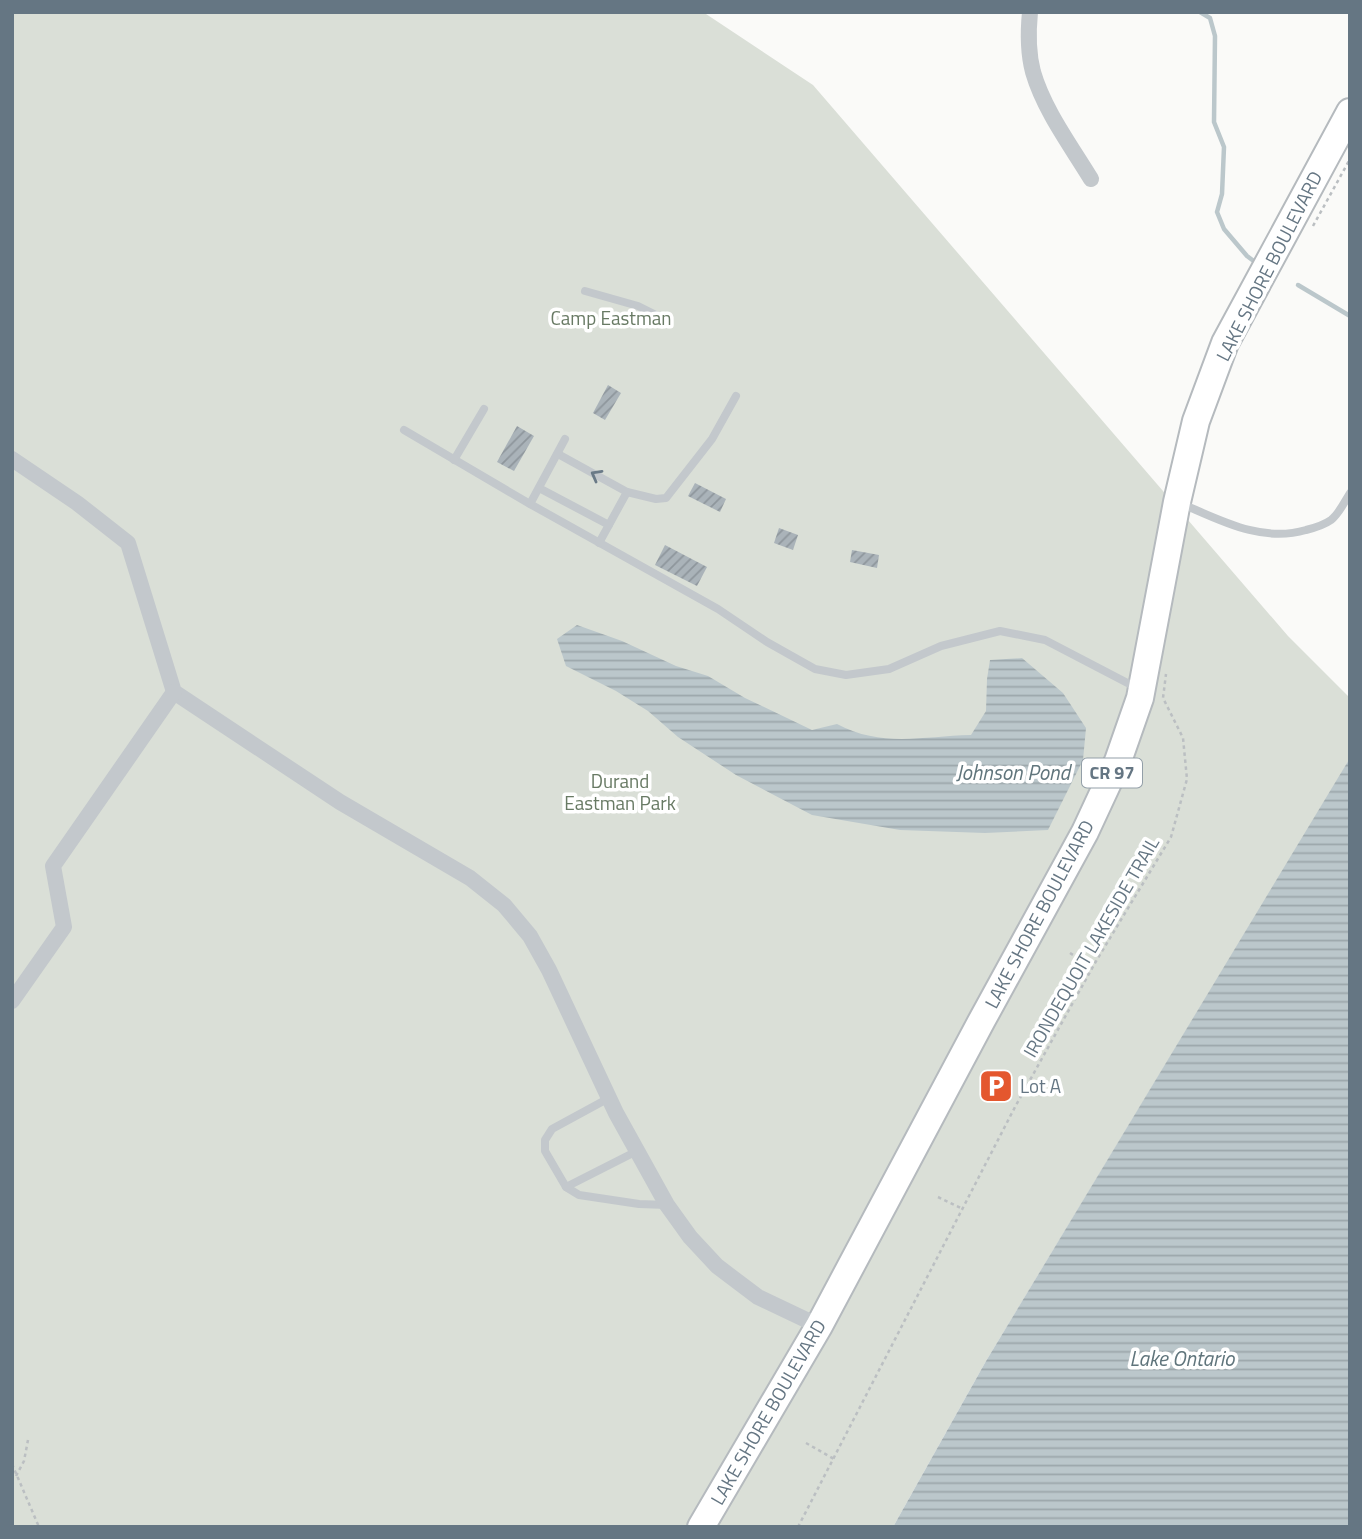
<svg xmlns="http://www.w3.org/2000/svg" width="1362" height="1539" font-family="'Titillium Web',sans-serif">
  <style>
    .park { fill: #dadfd7 }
    .water { fill: url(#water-rules) }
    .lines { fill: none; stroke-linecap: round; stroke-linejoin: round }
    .stream { stroke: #bbc7cb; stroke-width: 4.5 }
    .building { fill: url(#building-hatch) }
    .primary-casing { stroke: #b5babe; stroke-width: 30 }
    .path { stroke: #bbbfc2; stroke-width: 2.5; stroke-dasharray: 3.5 3.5; stroke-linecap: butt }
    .service { stroke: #c3c8cc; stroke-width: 8 }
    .minor { stroke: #c3c8cc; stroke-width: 16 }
    .primary { stroke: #fff; stroke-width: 26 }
    .oneway { stroke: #6a7a87 }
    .labels { text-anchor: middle; stroke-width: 7; stroke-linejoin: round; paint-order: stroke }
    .shield { fill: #fff; stroke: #939fa8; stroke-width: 2 }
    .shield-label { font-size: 18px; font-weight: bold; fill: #657683 }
    .street-label { font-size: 19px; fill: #657683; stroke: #fff }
    .park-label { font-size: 19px; fill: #687a64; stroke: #fff }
    .poi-label { font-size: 19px; fill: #657683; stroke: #fff; text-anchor: start }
    .water-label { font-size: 21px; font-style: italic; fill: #60757c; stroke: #fff }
  </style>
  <defs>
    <pattern id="water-rules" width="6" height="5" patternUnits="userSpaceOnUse" patternTransform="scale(1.75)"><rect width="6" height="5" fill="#bbc7cb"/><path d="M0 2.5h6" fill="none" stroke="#9ca6aa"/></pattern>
    <pattern id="building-hatch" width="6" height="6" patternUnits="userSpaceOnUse" patternTransform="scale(1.75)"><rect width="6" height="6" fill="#aab3b9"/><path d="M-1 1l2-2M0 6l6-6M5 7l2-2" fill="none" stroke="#8e969c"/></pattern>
  </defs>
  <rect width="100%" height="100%" fill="#fafaf8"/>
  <path class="park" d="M12,12h691l110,73 475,551 62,62v60l-11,20 -353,583 -93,166h-881z"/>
  <g class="water">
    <path d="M577,625l45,16 54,25 32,10 37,22 67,32 25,-6c45,24 86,12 134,11l15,-24 1,-32 3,-19 32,-2 41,35 23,35 -3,32 -35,70 -63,3 -85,-3 -88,-15 -76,-40 -58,-38 -30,-26 -32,-20 -50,-25 -9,-27z"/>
    <path d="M1350,758v769h-457l93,-166z"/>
  </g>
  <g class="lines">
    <g class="stream">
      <path d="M1200,12l10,6 5,18 -1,86 10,25 -2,47 -5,18 7,17 23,27 8,6"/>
      <path d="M1298,285l52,31"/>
    </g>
  </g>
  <g class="building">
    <path d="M608,385l13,8 -16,27 -12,-7z"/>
    <path d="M517,426l17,10 -20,35 -17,-9z"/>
    <path d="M695,483l31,16 -6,13 -32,-16z"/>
    <path d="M779,528l19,7 -5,15 -19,-7z"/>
    <path d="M665,545l42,22 -10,19 -42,-21z"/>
    <path d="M852,550l27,5 -2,13 -27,-6z"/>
  </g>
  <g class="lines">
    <g class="primary-casing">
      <path id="primary" d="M701,1527l118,-201 163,-306 103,-188 33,-71 22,-63 37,-196 19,-81 29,-78 125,-231"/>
    </g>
    <g class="path">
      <path d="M1313,226l37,-67"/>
      <path d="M1070,953l23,15"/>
      <path d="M938,1197l25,12"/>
      <path d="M806,1443l28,16"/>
      <path d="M12,1464l27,63"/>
      <path d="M16,1476l8,-15 4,-21"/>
      <path d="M798,1527l217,-420 80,-144 76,-126 16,-58 -4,-41 -20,-40 3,-24"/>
    </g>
    <g class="service">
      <path d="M585,291l53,15 26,13"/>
      <path d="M404,430l126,74 188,105 49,33 48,27 31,6 43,-6 52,-23 59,-15 45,9 94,49"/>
      <path d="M558,454l69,38 -28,51"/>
      <path d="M454,460l30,-51"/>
      <path d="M539,488l70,37"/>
      <path d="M627,492l29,7 10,-1 46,-59 24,-43"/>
      <path d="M1180,503c40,17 81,40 126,27 8,-2 18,-5 25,-10 8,-6 14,-19 19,-27"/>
      <path d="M530,504l35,-65"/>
      <path d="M609,1098l-57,31 -7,11v11l21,36 13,8 60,9 28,1"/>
      <path d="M566,1187l71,-36"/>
    </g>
    <g class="minor">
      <path d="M1030,12c-2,20 -2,41 3,60 11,38 38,74 58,107"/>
      <path d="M12,459l65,44 51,40 46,149 166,110 130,76 34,27 26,31 19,34 67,143 51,92 23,32 27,29 41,31 61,29"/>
      <path d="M12,1001l52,-74 -11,-61 121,-174"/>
    </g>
    <use href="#primary" class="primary"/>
  </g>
  <defs><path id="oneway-chevron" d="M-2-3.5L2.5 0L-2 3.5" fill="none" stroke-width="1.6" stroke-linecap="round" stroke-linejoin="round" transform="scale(1.75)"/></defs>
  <use class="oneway" href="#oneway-chevron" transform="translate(596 475) rotate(-151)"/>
  <defs>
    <g id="parking-square" transform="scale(1.75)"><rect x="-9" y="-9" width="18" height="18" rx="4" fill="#e4572e" stroke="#fff"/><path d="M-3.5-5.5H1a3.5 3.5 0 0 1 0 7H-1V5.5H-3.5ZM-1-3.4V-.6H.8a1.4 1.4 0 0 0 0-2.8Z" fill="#fff"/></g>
  </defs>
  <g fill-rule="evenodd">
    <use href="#parking-square" x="996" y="1086"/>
  </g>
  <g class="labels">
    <rect class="shield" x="1082" y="758.5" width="60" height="29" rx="5"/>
    <g class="shield-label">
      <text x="1112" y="779">CR 97</text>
    </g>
    <g class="street-label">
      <text transform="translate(1269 266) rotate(-63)" y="7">LAKE SHORE BOULEVARD</text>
      <text transform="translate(1039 914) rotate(-62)" y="7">LAKE SHORE BOULEVARD</text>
      <text transform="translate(1091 947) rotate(-60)" y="7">IRONDEQUOIT LAKESIDE TRAIL</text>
      <text transform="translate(768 1412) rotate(-60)" y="7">LAKE SHORE BOULEVARD</text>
    </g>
    <g class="park-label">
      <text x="611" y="325">Camp Eastman</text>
      <text x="620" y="788">Durand<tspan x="620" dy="22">Eastman Park</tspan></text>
    </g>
    <g class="poi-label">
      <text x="1020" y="1093">Lot A</text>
    </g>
    <g class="water-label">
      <text x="1013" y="780">Johnson Pond</text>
      <text x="1182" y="1366">Lake Ontario</text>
    </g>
  </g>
  <rect width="1362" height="1539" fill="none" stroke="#657683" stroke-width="28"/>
</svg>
